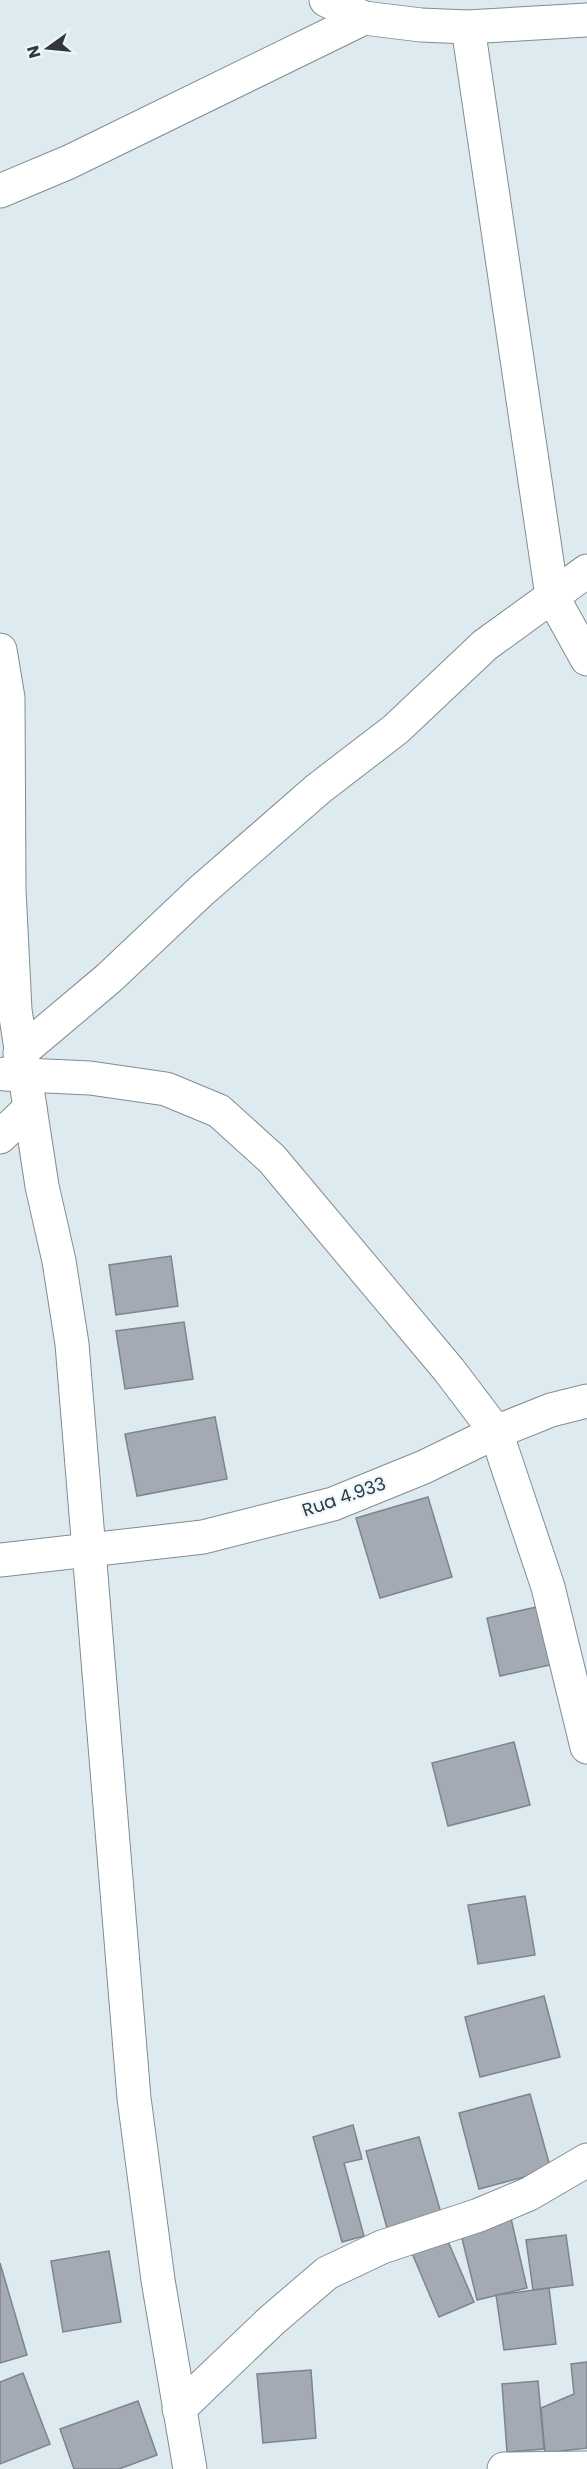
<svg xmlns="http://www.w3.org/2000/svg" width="587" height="2469" font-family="Poppins,sans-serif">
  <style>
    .building { fill: #a4aab4; stroke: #7e848d; stroke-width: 1.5 }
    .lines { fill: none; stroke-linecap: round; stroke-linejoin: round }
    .street-casing { stroke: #818c92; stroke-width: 35 }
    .street { stroke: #fff; stroke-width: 33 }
    .labels { text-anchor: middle; stroke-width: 4.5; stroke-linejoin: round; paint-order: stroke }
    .street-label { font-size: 18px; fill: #323739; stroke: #ebf7fe }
  </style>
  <rect width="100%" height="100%" fill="#ddeaf0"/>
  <g class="building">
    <path d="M171,1256l7,50 -62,9 -7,-50z"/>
    <path d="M184,1322l9,57 -68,10 -9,-58z"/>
    <path d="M215,1417l12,62 -90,17 -12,-62z"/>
    <path d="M428,1497l24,80 -72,21 -24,-80z"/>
    <path d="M546,1605l13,58 -59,13 -13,-58z"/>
    <path d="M514,1742l16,63 -82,21 -16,-63z"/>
    <path d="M525,1896l10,59 -57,9 -10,-59z"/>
    <path d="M544,1996l16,61 -80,20 -15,-60z"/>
    <path d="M530,2094l21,76 -72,19 -20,-76z"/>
    <path d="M353,2125l9,34 -18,4 20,73 -22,6 -29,-105z"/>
    <path d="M419,2137l22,76 -54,15 -21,-77z"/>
    <path d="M510,2214l17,74 -50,12 -18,-74z"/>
    <path d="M444,2232l30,70 -35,15 -30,-71z"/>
    <path d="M566,2235l7,50 -40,5 -7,-50z"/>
    <path d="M109,2251l12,71 -58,10 -12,-71z"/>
    <path d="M0,2263l27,92 -27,8z"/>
    <path d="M549,2288l7,56 -52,6 -8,-55z"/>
    <path d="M587,2362v86l-42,5 -4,-45 33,-14 -3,-30z"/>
    <path d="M311,2370l5,68 -53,5 -6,-69z"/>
    <path d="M23,2373l27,71 -50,20v-82z"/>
    <path d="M538,2381l6,68 -37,3 -5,-68z"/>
    <path d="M138,2401l19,54 -38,14h-45l-14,-40z"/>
  </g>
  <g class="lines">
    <g class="street-casing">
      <g id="street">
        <path d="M326,0l38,18 57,7 47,2 119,-7"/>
        <path d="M468,27l84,569 35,63"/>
        <path d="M0,191l69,-29 295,-144"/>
        <path d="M0,650l8,48 1,192 6,120 27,176 17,75 13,83 62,754 24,182 32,189"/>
        <path d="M20,1053l89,-75 92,-87 117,-102 78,-60 89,-84 102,-74"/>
        <path d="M4,1074l86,4 76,11 53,22 53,48 177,211 47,62 52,155 39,160"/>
        <path d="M0,1137l30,-29"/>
        <path d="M0,1560l203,-23 130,-33 91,-37 72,-35 55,-22 36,-9"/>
        <path d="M179,2409l92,-88 56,-48 55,-26 97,-32 50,-21 58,-34"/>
        <path d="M504,2469l83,-1"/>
      </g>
    </g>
    <use href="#street" class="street"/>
  </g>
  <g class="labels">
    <g class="street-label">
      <text transform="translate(344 1497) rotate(-19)" y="6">Rua 4.933</text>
    </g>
  </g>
  <g transform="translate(48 48) rotate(255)" stroke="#ebf7fe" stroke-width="4.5" paint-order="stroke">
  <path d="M0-4.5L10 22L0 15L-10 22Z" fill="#323739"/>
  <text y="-9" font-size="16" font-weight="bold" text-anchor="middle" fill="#323739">N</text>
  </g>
</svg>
